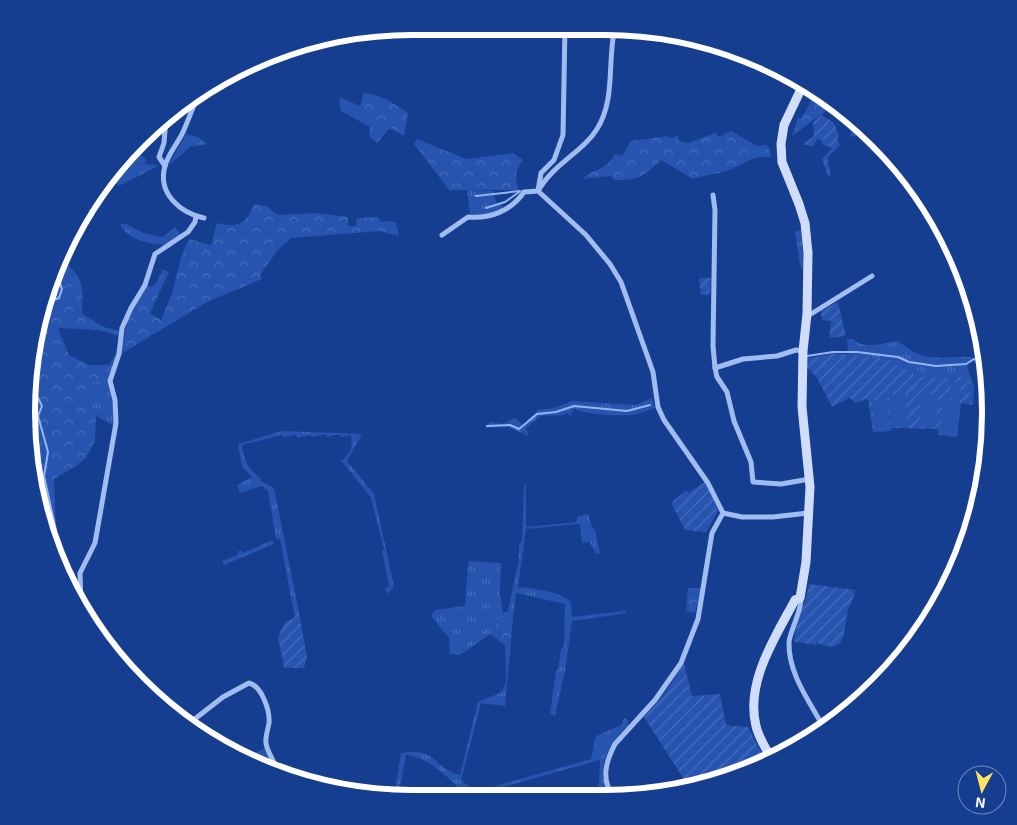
<svg xmlns="http://www.w3.org/2000/svg" width="1017" height="825" font-family="'Exo 2',sans-serif">
  <style>
    .grass { fill: url(#grass-tufts) }
    .forest { fill: url(#forest-crowns) }
    .garden { fill: url(#garden-furrows) }
    .pitch { fill: #2754af }
    .lines { fill: none; stroke-linecap: round; stroke-linejoin: round }
    .stream { stroke: #93b5f4; stroke-width: 2 }
    .street { stroke: #a1bcf1; stroke-width: 5 }
    .secondary { stroke: #cfddfb; stroke-width: 9 }
    .rim { fill: none; stroke: #fff; stroke-width: 6 }
  </style>
  <defs>
    <pattern id="grass-tufts" width="24" height="20" patternUnits="userSpaceOnUse" patternTransform="scale(1.25)"><rect width="24" height="20" fill="#2754af"/><path d="M3 7l-1-3M5 7V3M7 7l1-3M15 17l-1-3M17 17v-4M19 17l1-3" fill="none" stroke="#476ebb"/></pattern>
    <pattern id="forest-crowns" width="20" height="18" patternUnits="userSpaceOnUse" patternTransform="scale(1.25)"><rect width="20" height="18" fill="#2754af"/><path d="M2 6a3 3 0 1 1 6 0M12 15a3 3 0 1 1 6 0" fill="none" stroke="#476ebb"/></pattern>
    <pattern id="garden-furrows" width="10" height="10" patternUnits="userSpaceOnUse" patternTransform="scale(1.25)"><rect width="10" height="10" fill="#2754af"/><path d="M-1 1l2-2M0 10L10 0M9 11l2-2" fill="none" stroke="#476ebb"/></pattern>
  </defs>
  <rect width="100%" height="100%" fill="#153d90"/>
  <g class="grass">
    <path d="M339,97l21,9 17,12 -7,9 -29,-16z"/>
    <path d="M186,134l12,3 9,7 -17,3 -22,19z"/>
    <path d="M133,149l13,10 -1,4 3,1 -27,-1z"/>
    <path d="M467,190l26,1 4,14 4,-1 2,5 -22,7 -11,-2z"/>
    <path d="M124,223l19,10 19,4 13,-10 6,8 -14,10c-18,-1 -37,-4 -47,-20z"/>
    <path d="M801,230l3,42 -4,-7 -5,-33z"/>
    <path d="M847,339h6c10,11 31,4 45,2 24,19 31,17 59,16 10,-1 19,1 28,2l1,3h-14l-5,4 7,20 -1,19 -8,-29 -27,3 -11,-4 -8,3 -12,-9 -13,-4 1,-5 -47,-5z"/>
    <path d="M118,343l1,11 -11,30 6,25v17l-18,-10 -12,-24 8,-10 15,-7 -9,-10h11l7,-12z"/>
    <path d="M652,398l3,10c-7,2 -15,6 -23,7 -11,1 -51,0 -58,-7l-4,8 -4,-4 -1,3 -24,1 -15,12 3,8 -21,-9 -23,1 5,-6 13,2 12,-6 8,7 15,-15 16,-2 18,-7 64,4z"/>
    <path d="M282,431l80,3 -15,27 27,33 20,92 -6,8 -3,-6 4,-2 -7,-35 2,-1 -13,-52 -30,-38 3,-1 8,-12 -1,-12 -10,2 -2,-3 -12,3 -1,-3 -14,3 -1,-2 -14,3 -1,-3 -13,2 -1,-2 -40,10c1,14 8,27 20,34l-3,1 15,8 24,119 -5,1 -13,-69h-4l-8,-48 -6,-5 -22,7 -3,-8 15,-8 -10,-10 -4,-23z"/>
    <path d="M524,484l2,2v41l50,-5 2,-6 10,-2 4,13 3,3 5,23 -4,1 -6,-12 -8,1 -2,-19 -54,5 -8,58c19,2 38,3 53,15l1,15 53,-6 2,2 -55,8 -7,50 -10,45 -5,-2 6,-44h2l3,-21 3,-3 1,-42 -49,-11 -4,36 -8,-11h-5l-9,16 -30,21 -10,-1 -1,-16 -18,-22 4,-6 30,-4 3,-42 2,-3 31,2 -1,30 3,20 5,-2 11,-52v-15l3,-3z"/>
    <path d="M273,540l1,4 -50,21 -2,-4 16,-6v-4h4l1,2z"/>
    <path d="M511,643l-6,63 -24,-3 -20,77 14,12 116,-33 5,-23 25,-11 3,-7 4,2v9l-3,-1c-20,21 -30,43 -14,70h-7l-9,-7 4,-7 1,-24 -119,33 -2,5h-10c-19,-17 -36,-40 -63,-43l-6,32 3,9 -2,2 -6,-7 6,-38c35,-7 33,16 59,22l18,-73 24,-10 4,-11 -1,-36z"/>
    <path d="M264,749l8,11 2,11 -29,-11 -1,-3z"/>
  </g>
  <g class="forest">
    <path d="M364,92l22,7 22,14 -4,23 -14,-8 -13,15 -8,-7 1,-9 6,-9 -16,-12z"/>
    <path d="M814,94l45,28 10,11 -19,4 2,-6 -6,-9 -16,-14 -38,28 6,-18h4z"/>
    <path d="M731,131l26,15 10,-1 4,8 -1,5c-15,-5 -28,8 -41,12 -11,4 -24,5 -36,9l-32,-19c-16,16 -23,21 -47,20l-3,-4 -29,3c13,-11 23,-8 33,-25l7,2 9,-15 37,-5 -1,1 6,1 4,-3 2,6 9,2 28,-10 2,4z"/>
    <path d="M417,139l49,20 47,-6 10,7c-8,10 -9,19 -4,30h-70l-35,-46z"/>
    <path d="M121,163h2l34,2 -1,2 -35,18 -14,-3z"/>
    <path d="M254,204l12,2 12,9 39,-2 31,4v9h8l1,-8 21,-1 3,5 10,-1 5,2 3,13 -19,-5 -89,7 -13,12 -18,25 2,4 -55,23 -86,52c3,-28 10,-45 24,-69l4,2 5,-1 8,-14 -2,-3 9,3 -19,41 11,7 11,-26 9,-37 8,-18 22,6 6,-22c20,5 30,1 37,-19z"/>
    <path d="M62,259c23,22 21,24 20,55l22,13 15,4v5l-20,-6 -41,-2 11,27 20,10h9l9,10 -3,7h-12l-8,10 12,24 -1,25 -8,15 -9,9 -24,14 3,76 -23,-67 -8,-76 13,-100z"/>
    <path d="M688,588h13l-6,25 -9,-2z"/>
    <path d="M499,618h5l8,11 -1,14 -6,2 -15,-11z"/>
  </g>
  <g class="garden">
    <path d="M822,115l12,8 5,12 -2,4 3,6 -13,13 4,17 -3,1 -6,-17 10,-11 -11,-4 2,-3 -6,-2 -4,8 -10,-3 11,-8 -1,-14z"/>
    <path d="M699,278h12l-1,16 -9,1z"/>
    <path d="M838,302l8,34 -17,2 2,-17 -9,-1 -1,-9z"/>
    <path d="M834,353l61,7v5l12,4 12,9 8,-3 11,4 27,-3 8,29 -12,-2 -4,34 -19,-2v-6l-47,-1v3l-18,1 -5,-32 -2,-1 -10,4 -7,-5 -17,9 -15,-29 -11,-12v-7z"/>
    <path d="M706,481l12,30 -12,21 -21,-2 -13,-25 1,-4 14,-11 1,3z"/>
    <path d="M809,584l46,6c-1,7 -4,14 -6,18 -7,17 2,49 -32,35l-1,2 -22,-3c1,-20 12,-38 15,-58z"/>
    <path d="M298,607l9,50 -3,11h-20l-6,-31 7,-15 10,-4 -2,-10z"/>
    <path d="M684,663l8,33 28,-2 6,31 22,2 18,35 -54,21 -8,-6 -17,7 -43,-67 21,-24z"/>
  </g>
  <g class="pitch">
    <path d="M950,382h10l1,18h-10z"/>
    <path d="M905,393l2,32 -16,2 -2,-32z"/>
    <path d="M921,393l17,1 -2,33 -16,-1z"/>
    <path d="M887,400l3,31h-15l-3,-30z"/>
    <path d="M943,400l17,2 -4,34 -17,-2z"/>
  </g>
  <g class="lines">
    <g class="stream">
      <path d="M476,196l44,-5"/>
      <path d="M486,208l19,-6 14,-10"/>
      <path d="M43,304l16,-6 3,-9 -6,-18"/>
      <path d="M807,356l26,-4h24l41,5 11,5 27,4 30,-2 8,-5 12,2"/>
      <path d="M33,364l5,-9 -3,-10"/>
      <path d="M30,382l12,24 -4,10 10,36 -4,24 12,54 1,28"/>
      <path d="M487,426l23,-1 9,4 18,-15 19,-2 18,-6 53,5 23,-6"/>
    </g>
    <g class="street">
      <path d="M565,27l-2,108 -9,25 -13,13 -3,18 48,44 24,29 11,18 32,90 5,35 6,13 44,63 15,30"/>
      <path d="M200,93c-7,12 -11,26 -17,39 -5,11 -15,22 -18,34 -8,28 16,47 39,52"/>
      <path d="M165,166l-6,-9 5,-14 2,-24"/>
      <path d="M713,195l2,15 -2,136 2,22"/>
      <path d="M442,235l26,-18c22,2 43,-6 56,-25l14,-1c16,-28 45,-39 59,-62 19,-30 10,-69 18,-102"/>
      <path d="M807,314h4l61,-38"/>
      <path d="M803,351l-7,-1 -19,6 -34,3 -28,9 2,9 10,15 7,29 17,41 2,20 28,2 29,-5"/>
      <path d="M723,513l19,4h31l35,-4"/>
      <path d="M800,598c4,7 -10,33 -11,44 -1,32 21,60 35,86"/>
      <path d="M81,605l-1,-32 15,-30 21,-120 -1,-23 -5,-19 9,-27 3,-26 9,-20 14,-23 10,-31 33,-22 7,-10 1,-6"/>
      <path d="M187,725l36,-28 26,-14c13,3 21,28 20,40 -1,7 -4,13 -3,20 0,7 9,18 11,29"/>
      <path d="M614,798c-13,-18 -9,-35 1,-54l40,-44 26,-37 17,-44 14,-86 11,-20"/>
    </g>
    <path class="secondary" d="M772,760c-6,-12 -13,-21 -16,-34 -11,-44 20,-90 39,-126l5,-2 6,-36 4,-75 -8,-80 1,-56 4,-37 1,-61 -3,-30 -6,-19 -17,-42 -1,-18 3,-19 18,-38"/>
  </g>
  <path d="M0 0H1017V825H0ZM412 35H605A377 377 0 0 1 982 412V413A377 377 0 0 1 605 790H412A377 377 0 0 1 35 413V412A377 377 0 0 1 412 35Z" fill="#153d90" fill-rule="evenodd"/>
  <path class="rim" d="M412 35H605A377 377 0 0 1 982 412V413A377 377 0 0 1 605 790H412A377 377 0 0 1 35 413V412A377 377 0 0 1 412 35Z"/>
  <g transform="translate(982 790) rotate(187)"><circle r="24" fill="#153d90" stroke="#738bbc"/>
  <path d="M0-4L9 19L0 12L-9 19Z" fill="#ffe360"/>
  <text y="-8" font-size="14" font-weight="bold" text-anchor="middle" fill="#ffffff">N</text>
  </g>
</svg>
